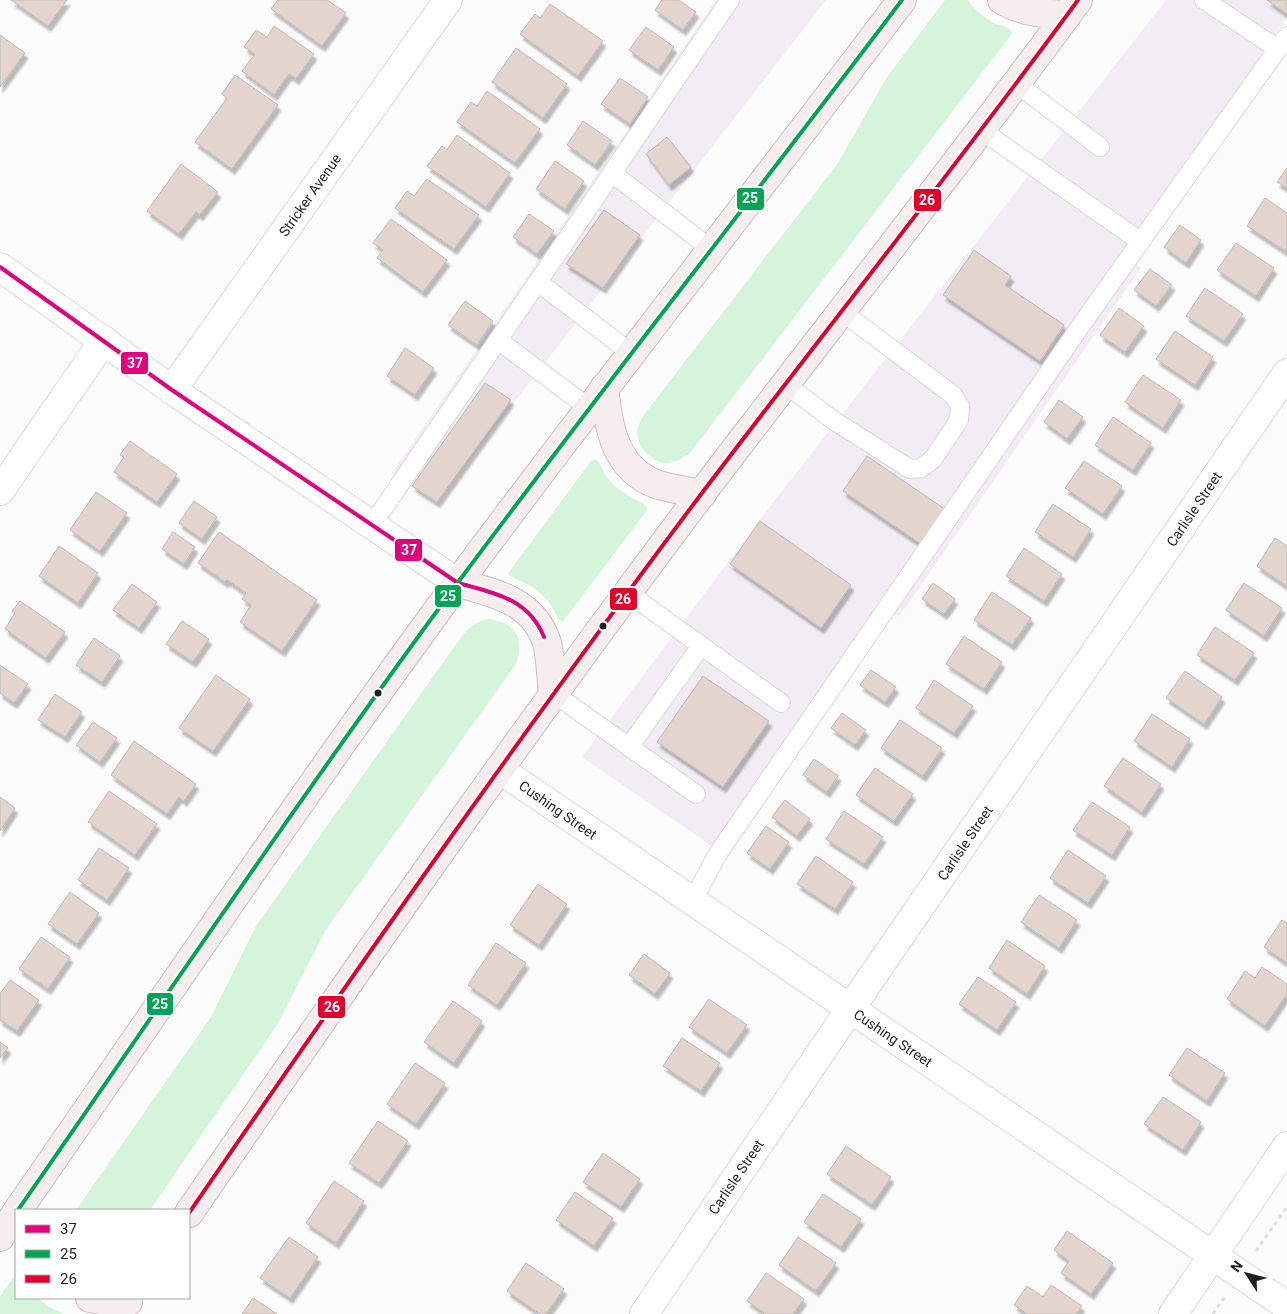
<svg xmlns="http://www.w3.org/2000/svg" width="1287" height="1314" font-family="Roboto,sans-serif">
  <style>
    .built { fill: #f2edf5 }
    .green { fill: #d4f5da }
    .building { fill: #e3d5cd; stroke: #bcb9b8; filter: url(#shadow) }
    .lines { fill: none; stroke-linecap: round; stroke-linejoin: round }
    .lane-casing { stroke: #dad8dc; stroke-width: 20 }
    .street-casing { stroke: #dad8dc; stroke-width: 30 }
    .highway-casing { stroke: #c9c1c2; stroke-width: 30 }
    .path { stroke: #dedede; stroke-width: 3; stroke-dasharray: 4 4; stroke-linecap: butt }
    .lane { stroke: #fff; stroke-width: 18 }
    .street { stroke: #fff; stroke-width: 28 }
    .highway { stroke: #f6eeee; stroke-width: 28 }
    .bus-1-casing { stroke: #fff; stroke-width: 8 }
    .bus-2-casing { stroke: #fff; stroke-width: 8 }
    .bus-3-casing { stroke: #fff; stroke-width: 8 }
    .bus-1 { stroke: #e5007d; stroke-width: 4 }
    .bus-2 { stroke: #00a651; stroke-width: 4 }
    .bus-3 { stroke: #e4002b; stroke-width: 4 }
    .bus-dot { fill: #211d23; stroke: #fff; stroke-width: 2 }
    .labels { text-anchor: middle; stroke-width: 4.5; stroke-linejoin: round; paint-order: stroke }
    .street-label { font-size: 14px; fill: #211d23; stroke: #fff }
    .line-badge { stroke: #fff; stroke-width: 2 }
    .badge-label { font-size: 14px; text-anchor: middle; font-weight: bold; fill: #fff }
  </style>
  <defs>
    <filter id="shadow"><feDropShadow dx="3" dy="5.5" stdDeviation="1" flood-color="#0004"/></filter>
  </defs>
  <rect width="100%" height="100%" fill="#fdfcfd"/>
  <g class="built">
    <path d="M716,0h110l-389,502 -45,-29z"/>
    <path d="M1166,0h121v17l-164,239 18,12 -242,349 -20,-13 -163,245 -134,-92 179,-239z"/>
  </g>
  <g class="green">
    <path d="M945,0h23c7,10 17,19 28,24 6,2 11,2 15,7v4l-321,418c-7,5 -14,9 -22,10 -17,0 -34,-18 -30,-36 1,-3 3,-7 5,-11l195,-253 49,-86z"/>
    <path d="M595,459c6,4 7,11 11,17 10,13 23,21 38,28l3,3v3l-83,110 -2,2c-6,-5 -9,-14 -13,-20 -11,-14 -26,-19 -40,-27v-3l82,-111z"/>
    <path d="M488,619c28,3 39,22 26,48l-189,264 -48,94 -127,185h-74l135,-193 45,-91 203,-286c8,-11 15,-18 29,-21z"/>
    <path d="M16,1277v21h22l11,9 15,7h-64v-17l13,-19z"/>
  </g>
  <g class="building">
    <path d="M11,0h56l-19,26z"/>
    <path d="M278,0h49l19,13 -24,33 -51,-37z"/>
    <path d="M662,0h17l17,12 -13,18 -28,-20z"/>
    <path d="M1267,0h20v14z"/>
    <path d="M550,4l53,37 -25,35 -58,-42 15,-20 5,4z"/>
    <path d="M274,26l40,28 -18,25 -7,-5 -15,21 -32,-24 13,-17 -11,-7 12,-17 11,7z"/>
    <path d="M646,27l28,20 -16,23 -29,-20z"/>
    <path d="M0,35l25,18 -25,34z"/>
    <path d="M516,48l51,36 -24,34 -51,-36z"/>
    <path d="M235,75l43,30 -46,64 -37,-27 32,-44 -5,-4z"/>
    <path d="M620,78l28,19 -18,27 -29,-20z"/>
    <path d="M487,91l53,38 -25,34 -58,-41 14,-20 6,4z"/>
    <path d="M583,121l29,20 -17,24 -28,-20z"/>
    <path d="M457,135l53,38 -24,34 -59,-41 15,-20 5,4z"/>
    <path d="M667,137l24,30 -22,18 -23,-31z"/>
    <path d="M555,161l29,20 -19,28 -29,-20z"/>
    <path d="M181,164l37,28 -18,23 -4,-3 -17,22 -32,-23z"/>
    <path d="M1287,168v20l-10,-6z"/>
    <path d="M427,179l52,36 -25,34 -59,-41 12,-17 7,5z"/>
    <path d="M1265,198l22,15v35l-2,3 -38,-25z"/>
    <path d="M604,210l36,25 -37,53 -37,-24z"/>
    <path d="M529,214l25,17 -17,23 -24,-17z"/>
    <path d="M391,219l56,41 -24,32 -46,-34 6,-8 -10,-7z"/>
    <path d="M1180,225l21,15 -15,23 -22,-16z"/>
    <path d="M1236,243l38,25 -18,28 -39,-26z"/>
    <path d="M974,250l37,26 -6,9 59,40 -24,36 -97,-66z"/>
    <path d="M1150,269l22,16 -16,21 -22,-16z"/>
    <path d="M1205,288l38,26 -19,27 -38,-25z"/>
    <path d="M465,301l28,20 -16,24 -29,-20z"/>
    <path d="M1119,308l25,18 -19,26 -25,-17z"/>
    <path d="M1175,331l38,26 -18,28 -39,-26z"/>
    <path d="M405,348l29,20 -19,27 -28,-19z"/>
    <path d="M1143,375l38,25 -18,28 -38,-26z"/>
    <path d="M485,383l26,17 -74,102 -25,-16z"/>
    <path d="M1059,400l24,17 -16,22 -23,-17z"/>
    <path d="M1113,417l38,26 -18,27 -38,-25z"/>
    <path d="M130,441l47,33 -20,28 -43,-30 10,-15 -4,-2z"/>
    <path d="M867,456l82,56 -24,35 -82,-56z"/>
    <path d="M1084,461l38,25 -19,28 -38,-26z"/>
    <path d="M96,492l31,21 -27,38 -30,-21z"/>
    <path d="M194,501l23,16 -15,22 -23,-16z"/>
    <path d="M1053,504l38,25 -18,28 -38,-25z"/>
    <path d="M760,521l91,64 -30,43 -91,-64z"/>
    <path d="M173,532l22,15 -11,17 -22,-15z"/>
    <path d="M219,532l98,68 -35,51 -42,-29 11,-17 -9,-6 4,-6 -19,-13 -2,2 -27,-19z"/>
    <path d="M1275,538l12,8v40l-30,-20z"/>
    <path d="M59,546l39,27 -20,30 -39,-27z"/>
    <path d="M1024,548l38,26 -18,27 -38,-25z"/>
    <path d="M933,583l22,16 -11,15 -22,-15z"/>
    <path d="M1244,583l38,25 -18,28 -38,-26z"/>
    <path d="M132,584l25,18 -18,26 -26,-18z"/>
    <path d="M992,592l39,26 -19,27 -38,-25z"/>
    <path d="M20,601l45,31 -19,26 -41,-29 10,-16 -3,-2z"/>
    <path d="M182,621l27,18 -16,23 -27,-18z"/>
    <path d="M1215,627l39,26 -19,27 -38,-25z"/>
    <path d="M964,636l38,26 -18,27 -38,-25z"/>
    <path d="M94,638l26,18 -18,26 -26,-17z"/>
    <path d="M0,665l28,19 -14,19 -14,-10z"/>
    <path d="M871,670l25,17 -11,15 -25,-17z"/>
    <path d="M1185,671l37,26 -18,27 -38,-26z"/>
    <path d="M216,675l34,24 -37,52 -34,-23z"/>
    <path d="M703,676l66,45 -46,66 -66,-45z"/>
    <path d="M934,680l39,26 -19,27 -38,-25z"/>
    <path d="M55,694l27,18 -17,25 -27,-17z"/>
    <path d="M842,713l24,17 -11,15 -24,-17z"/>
    <path d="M1152,714l38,25 -18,28 -38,-26z"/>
    <path d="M900,720l42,28 -19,28 -42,-28z"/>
    <path d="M93,722l24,16 -17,24 -24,-17z"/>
    <path d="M134,741l62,43 -12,17 -5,-4 -12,17 -56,-39z"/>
    <path d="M1123,758l38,26 -19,28 -38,-26z"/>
    <path d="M814,759l24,17 -11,16 -24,-17z"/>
    <path d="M875,768l38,26 -19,27 -38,-26z"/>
    <path d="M109,791l48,33 -22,31 -47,-33z"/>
    <path d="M0,797l15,11 -15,23z"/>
    <path d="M785,800l25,19 -13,17 -25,-19z"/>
    <path d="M1092,802l38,25 -18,28 -39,-25z"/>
    <path d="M844,811l39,26 -19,27 -38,-25z"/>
    <path d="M766,826l23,16 -19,27 -23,-16z"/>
    <path d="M99,848l30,20 -22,32 -29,-20z"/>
    <path d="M1068,850l38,26 -18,27 -38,-25z"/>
    <path d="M816,856l37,26 -18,27 -38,-25z"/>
    <path d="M538,884l29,20 -28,41 -29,-20z"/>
    <path d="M70,892l29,21 -22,31 -29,-20z"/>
    <path d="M1039,895l38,25 -18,28 -38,-26z"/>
    <path d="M1282,920l5,3v40l-23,-16z"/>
    <path d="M41,937l29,20 -22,32 -29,-20z"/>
    <path d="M1007,940l38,26 -18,28 -38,-26z"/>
    <path d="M496,943l30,20 -29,42 -29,-20z"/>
    <path d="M644,954l26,19 -15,21 -26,-19z"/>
    <path d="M1262,967l25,17v10l-22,32 -38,-27 18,-28 10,7z"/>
    <path d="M978,977l38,25 -19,28 -38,-26z"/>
    <path d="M10,980l29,20 -22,31 -17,-11v-26z"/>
    <path d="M709,999l38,26 -20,28 -38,-26z"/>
    <path d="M453,1001l29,20 -28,42 -30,-21z"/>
    <path d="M682,1038l38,25 -19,28 -38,-25z"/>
    <path d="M0,1042l8,6 -8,10z"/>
    <path d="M1187,1048l38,25 -18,28 -38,-26z"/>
    <path d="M415,1063l30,20 -29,41 -29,-20z"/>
    <path d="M1163,1097l38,25 -18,28 -39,-26z"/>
    <path d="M378,1121l30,20 -29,42 -30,-20z"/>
    <path d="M846,1146l45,31 -19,28 -45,-31z"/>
    <path d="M603,1153l37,26 -19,28 -38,-25z"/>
    <path d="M334,1181l30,20 -28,42 -30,-20z"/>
    <path d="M575,1192l38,26 -19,28 -38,-26z"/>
    <path d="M823,1194l38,25 -20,28 -37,-25z"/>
    <path d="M1067,1231l46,32 -22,31 -30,-21 8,-12 -15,-11z"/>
    <path d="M289,1237l29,20 -28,41 -30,-20z"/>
    <path d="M798,1237l38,26 -20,28 -37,-26z"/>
    <path d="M526,1263l38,26 -18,25h-6l-33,-23z"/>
    <path d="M766,1273l38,26 -11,15h-27l-19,-13z"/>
    <path d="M1051,1285l31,21 -6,8h-49l-13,-9 13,-19 16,11z"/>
    <path d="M253,1298l24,16h-35z"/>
  </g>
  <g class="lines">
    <g class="lane-casing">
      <g id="lane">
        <path d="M1204,0l74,49"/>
        <path d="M1017,84l83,63"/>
        <path d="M981,130l159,111"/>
        <path d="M612,173l99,76"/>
        <path d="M538,282l93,71"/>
        <path d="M498,340l91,68"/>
        <path d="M785,384l48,36 77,49 11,-1 12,-9 26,-39 1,-14 -7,-11 -112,-84"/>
        <path d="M372,525l358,-525"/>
        <path d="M628,593l153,110"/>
        <path d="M553,693l143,101"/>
        <path d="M629,747l72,-101"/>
        <path d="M692,902l25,-47 367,-534 203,-285"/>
      </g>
    </g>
    <g class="street-casing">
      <g id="street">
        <path d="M0,267l172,123 286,193"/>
        <path d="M172,390l276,-390"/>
        <path d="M0,491l104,-151"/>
        <path d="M499,769l788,537"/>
        <path d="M644,1314l206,-305 437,-636"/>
        <path d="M1173,1314l114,-168"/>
      </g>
    </g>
    <g class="highway-casing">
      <g id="highway">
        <path d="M1002,0c21,12 42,14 65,15"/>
        <path d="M604,388c5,39 10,80 52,96 15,5 31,7 46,10"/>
        <path d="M458,583c37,10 76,18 89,60 4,15 4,34 6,50"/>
        <path d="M18,1210c146,-210 289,-423 441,-629 145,-195 296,-386 443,-581"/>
        <path d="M189,1213c167,-243 336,-485 513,-720 125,-165 254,-326 376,-493"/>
        <path d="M0,1237l16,-24"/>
        <path d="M90,1298l12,2 26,2"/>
      </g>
    </g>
    <g class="path">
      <path d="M1256,1251l31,-44"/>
      <path d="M1213,1314l11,-16"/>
    </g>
    <use href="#lane" class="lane"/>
    <use href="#street" class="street"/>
    <use href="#highway" class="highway"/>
    <g class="bus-1-casing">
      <path id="bus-1" d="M0,267l172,123 286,193c36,10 70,15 86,54"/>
    </g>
    <g class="bus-2-casing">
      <path id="bus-2" d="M18,1210c146,-210 289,-423 441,-629 145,-195 296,-386 443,-581"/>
    </g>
    <g class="bus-3-casing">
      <path id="bus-3" d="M189,1213c167,-243 336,-485 513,-720 125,-165 254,-326 376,-493"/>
    </g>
    <use href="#bus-1" class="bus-1"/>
    <use href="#bus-2" class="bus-2"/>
    <use href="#bus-3" class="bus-3"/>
  </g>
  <g class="bus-dot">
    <circle cx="603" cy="626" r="4.5"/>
    <circle cx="378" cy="693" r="4.5"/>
  </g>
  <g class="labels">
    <g class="street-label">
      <text transform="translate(310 195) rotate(-55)" y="5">Stricker Avenue</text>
      <text transform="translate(1194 509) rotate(-56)" y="5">Carlisle Street</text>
      <text transform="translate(558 810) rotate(35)" y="5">Cushing Street</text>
      <text transform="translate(965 843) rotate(-56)" y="5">Carlisle Street</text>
      <text transform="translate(893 1038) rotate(34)" y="5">Cushing Street</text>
      <text transform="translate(736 1177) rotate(-56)" y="5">Carlisle Street</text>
    </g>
  </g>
  <g class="line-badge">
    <rect x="736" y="187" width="29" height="24" rx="5" fill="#00a651"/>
    <rect x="913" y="188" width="29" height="24" rx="5" fill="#e4002b"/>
    <rect x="120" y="351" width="29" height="24" rx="5" fill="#e5007d"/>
    <rect x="394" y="538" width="29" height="24" rx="5" fill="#e5007d"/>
    <rect x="434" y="584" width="28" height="24" rx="5" fill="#00a651"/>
    <rect x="609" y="587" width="29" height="24" rx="5" fill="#e4002b"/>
    <rect x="146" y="992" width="28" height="24" rx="5" fill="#00a651"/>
    <rect x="317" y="995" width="29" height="24" rx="5" fill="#e4002b"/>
  </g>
  <g class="badge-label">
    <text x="750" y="203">25</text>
    <text x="927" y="205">26</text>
    <text x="135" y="368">37</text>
    <text x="409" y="555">37</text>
    <text x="448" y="601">25</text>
    <text x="623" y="604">26</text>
    <text x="160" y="1009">25</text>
    <text x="332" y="1012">26</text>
  </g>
  <rect x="15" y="1209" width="175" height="90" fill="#ffffff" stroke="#a6a5a7"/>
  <rect x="25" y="1225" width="25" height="8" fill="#e5007d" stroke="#a6a5a7"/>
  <text x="60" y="1234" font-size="15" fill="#211d23">37</text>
  <rect x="25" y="1250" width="25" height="8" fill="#00a651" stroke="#a6a5a7"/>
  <text x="60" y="1259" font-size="15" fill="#211d23">25</text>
  <rect x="25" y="1275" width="25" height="8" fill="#e4002b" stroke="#a6a5a7"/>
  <text x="60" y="1284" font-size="15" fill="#211d23">26</text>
  <g transform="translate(1247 1274) rotate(306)" stroke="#ffffff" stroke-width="4" paint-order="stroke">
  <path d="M0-4L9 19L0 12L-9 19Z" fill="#211d23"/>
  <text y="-8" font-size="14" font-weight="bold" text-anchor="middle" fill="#211d23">N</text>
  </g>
</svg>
